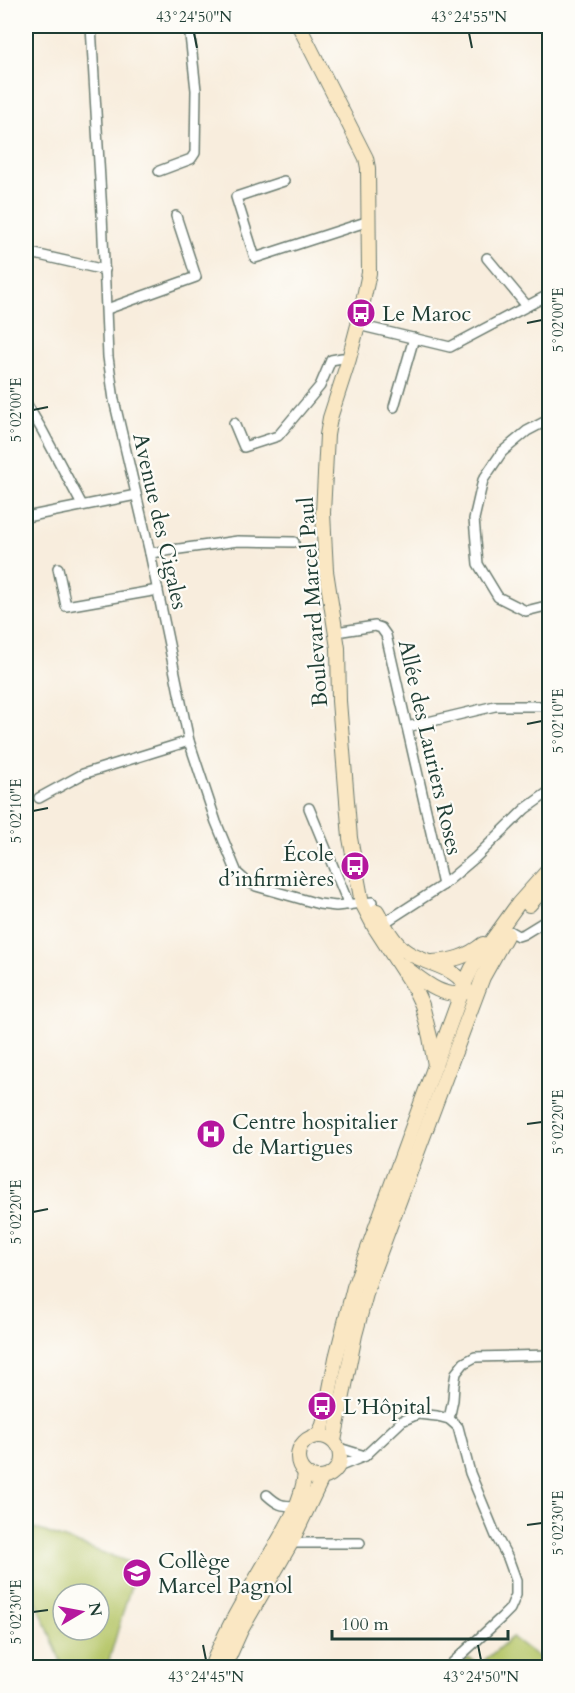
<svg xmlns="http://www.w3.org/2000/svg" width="575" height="1693" font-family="Cardo,serif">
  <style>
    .green { fill: #b6c669; stroke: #6a824e; stroke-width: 1.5; fill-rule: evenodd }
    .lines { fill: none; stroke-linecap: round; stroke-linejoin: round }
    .street-casing { stroke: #6b7b6f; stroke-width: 12 }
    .secondary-casing { stroke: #6b7b6f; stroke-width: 16 }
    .street { stroke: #fff; stroke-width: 9 }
    .secondary { stroke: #fae7c3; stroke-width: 14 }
    .ticks { fill: none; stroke: #1f3d34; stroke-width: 2 }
    .labels { text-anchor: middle; stroke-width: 4.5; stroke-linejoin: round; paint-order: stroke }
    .poi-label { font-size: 22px; fill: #1f3d34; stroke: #fdfcf7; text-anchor: start }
    .street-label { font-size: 22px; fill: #1f3d34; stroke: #fdfcf7 }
    .neatline { fill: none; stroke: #1f3d34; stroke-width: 2 }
    .ticks-label { font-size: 15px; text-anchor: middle; fill: #1f3d34 }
  </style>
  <rect width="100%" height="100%" fill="#fdfcf7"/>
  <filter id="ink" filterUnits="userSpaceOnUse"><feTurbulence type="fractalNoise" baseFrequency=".0167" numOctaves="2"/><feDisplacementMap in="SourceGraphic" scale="12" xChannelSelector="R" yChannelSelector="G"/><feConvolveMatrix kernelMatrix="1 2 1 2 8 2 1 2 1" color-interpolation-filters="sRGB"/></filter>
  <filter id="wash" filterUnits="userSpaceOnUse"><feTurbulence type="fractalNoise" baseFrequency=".008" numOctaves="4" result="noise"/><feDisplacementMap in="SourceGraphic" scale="24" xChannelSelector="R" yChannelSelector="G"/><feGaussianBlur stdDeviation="1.35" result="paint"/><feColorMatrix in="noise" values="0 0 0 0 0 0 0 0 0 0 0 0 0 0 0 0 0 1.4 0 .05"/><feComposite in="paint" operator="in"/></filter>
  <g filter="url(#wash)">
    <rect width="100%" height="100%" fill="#f8eddd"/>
    <g class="green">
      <path d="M34,1528l103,37 -30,102h-44l-37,-92v-34zM63,1594h36v36h-36z"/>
      <path d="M512,1637l37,28v2h-90l9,-9 12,6z"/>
    </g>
  </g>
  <g filter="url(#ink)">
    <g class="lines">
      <g class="street-casing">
        <g id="street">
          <path d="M91,26l11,188 6,143 6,43 36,153 39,188 27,81 21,51 9,8 10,5 63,18 17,2 36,-4"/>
          <path d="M472,26h8"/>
          <path d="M159,171l32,-12 4,-6 1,-63 -7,-64"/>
          <path d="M284,181l-48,16 19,61 114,-37"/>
          <path d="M26,252l79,18"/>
          <path d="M487,258l40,48"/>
          <path d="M107,309l89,-32 -20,-61"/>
          <path d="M358,325l92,22 100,-53"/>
          <path d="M26,403l16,27 40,75"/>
          <path d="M394,407l20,-69"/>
          <path d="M550,419l-23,12 -25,21 -19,28 -9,39 4,45 20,33 28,14 24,-6"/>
          <path d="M234,423l10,24 34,-11 42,-50 11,-26 11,-2 7,1"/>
          <path d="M26,517l110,-22"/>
          <path d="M150,553l88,-12 56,1"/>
          <path d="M58,568l8,38 92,-16"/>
          <path d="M336,632l39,-6 6,2 5,7 57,250"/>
          <path d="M407,727l88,-21h55"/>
          <path d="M39,798l44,-24 106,-33"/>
          <path d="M309,808l40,97"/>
          <path d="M381,925l62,-40 33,-28 49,-48 25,-18"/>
          <path d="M509,931l9,5 6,-2 26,-16"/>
          <path d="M26,1014h2"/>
          <path d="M449,1419l4,-19 1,-15 2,-12 8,-10 11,-6 75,-2"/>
          <path d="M339,1448l26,8"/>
          <path d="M338,1467l27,-11 37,-35 16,-7 19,2 12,3 9,8 12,46 26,63 12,22 8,22v15l-6,14 -8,8 -55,51"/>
          <path d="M267,1495c11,10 14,11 29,11"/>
          <path d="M286,1543h74"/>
        </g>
      </g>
      <g class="secondary-casing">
        <g id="secondary">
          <path d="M299,26l67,132 2,10 1,105 -11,52 -9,34 -19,59 -3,17 -4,78 3,58 12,77 1,53 11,137 12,65 13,25 40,62 7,15 8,32 5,28"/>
          <path d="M529,905l21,-23"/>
          <path d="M377,911c7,13 15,29 27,39 17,14 57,16 62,40"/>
          <path d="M432,962c20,-1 35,-5 51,-18"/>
          <path d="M402,965c18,13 40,36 65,27"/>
          <circle cx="319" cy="1457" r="21"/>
          <path d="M318,1436l5,-11 13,-67 18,-71 111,-304 7,-15 46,-64 32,-36"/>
          <path d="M334,1441l21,-106 15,-56 113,-302 24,-43"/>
          <path d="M211,1668c13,-36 34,-70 53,-103 17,-29 38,-59 41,-92"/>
          <path d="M224,1668l17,-38 50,-87 31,-65"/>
        </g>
      </g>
      <use href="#street" class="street"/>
      <use href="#secondary" class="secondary"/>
    </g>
  </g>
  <path class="ticks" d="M194,33l3,15M469,33l3,15M527,323l15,-3M33,410l15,-3M527,724l15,-3M33,811l15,-3M527,1124l15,-2M33,1212l15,-3M527,1525l15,-2M33,1612l15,-2M203,1645l3,15M478,1645l3,15"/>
  <defs>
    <g id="bus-disc" transform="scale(1.5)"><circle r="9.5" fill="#b5179e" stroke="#fdfcf7"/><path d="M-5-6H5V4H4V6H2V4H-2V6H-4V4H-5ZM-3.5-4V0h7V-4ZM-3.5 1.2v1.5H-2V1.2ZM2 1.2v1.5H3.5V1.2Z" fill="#fff"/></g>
    <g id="hospital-disc" transform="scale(1.5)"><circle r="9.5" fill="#b5179e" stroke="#fdfcf7"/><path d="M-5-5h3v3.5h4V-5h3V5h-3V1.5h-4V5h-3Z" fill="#fff"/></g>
    <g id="school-disc" transform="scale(1.5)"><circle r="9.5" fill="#b5179e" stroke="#fdfcf7"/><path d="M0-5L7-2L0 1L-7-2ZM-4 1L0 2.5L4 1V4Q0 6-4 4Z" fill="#fff"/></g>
  </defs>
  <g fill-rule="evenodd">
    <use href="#bus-disc" x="361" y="313"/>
    <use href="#bus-disc" x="355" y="866"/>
    <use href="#hospital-disc" x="211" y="1134"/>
    <use href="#bus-disc" x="322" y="1406"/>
    <use href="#school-disc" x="137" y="1573"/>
  </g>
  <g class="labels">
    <g class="poi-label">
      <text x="382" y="321">Le Maroc</text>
      <text x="334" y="861" text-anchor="end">École<tspan x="334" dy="25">d’infirmières</tspan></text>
      <text x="232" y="1129">Centre hospitalier<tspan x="232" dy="25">de Martigues</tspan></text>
      <text x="343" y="1414">L’Hôpital</text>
      <text x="158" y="1568">Collège<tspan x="158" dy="25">Marcel Pagnol</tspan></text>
    </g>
    <g class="street-label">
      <text transform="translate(161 521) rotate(77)" y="8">Avenue des Cigales</text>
      <text transform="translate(312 602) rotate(-94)" y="8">Boulevard Marcel Paul</text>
      <text transform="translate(431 747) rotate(77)" y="8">Allée des Lauriers Roses</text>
    </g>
  </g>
  <rect width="575" height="1693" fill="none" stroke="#fdfcf7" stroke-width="66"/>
  <g transform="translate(81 1612) rotate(80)"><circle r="28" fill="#fdfcf7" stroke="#a4b0a9" stroke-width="1.5"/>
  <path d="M0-4.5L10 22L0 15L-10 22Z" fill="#b5179e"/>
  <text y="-9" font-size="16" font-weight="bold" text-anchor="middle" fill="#1f3d34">N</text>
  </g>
  <path d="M332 1630v9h176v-9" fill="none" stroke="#1f3d34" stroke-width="3"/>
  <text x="341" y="1630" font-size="18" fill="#1f3d34" stroke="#fdfcf7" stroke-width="4.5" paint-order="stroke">100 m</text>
  <rect x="33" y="33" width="509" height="1627" class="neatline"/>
  <g class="ticks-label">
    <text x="194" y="22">43°24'50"N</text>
    <text x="469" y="22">43°24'55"N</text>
    <text transform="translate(558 320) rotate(-90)" y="5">5°02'00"E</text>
    <text transform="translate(16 410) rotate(-90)" y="5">5°02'00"E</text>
    <text transform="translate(558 721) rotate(-90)" y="5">5°02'10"E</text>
    <text transform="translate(16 811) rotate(-90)" y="5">5°02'10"E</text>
    <text transform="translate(558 1122) rotate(-90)" y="5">5°02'20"E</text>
    <text transform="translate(16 1212) rotate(-90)" y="5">5°02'20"E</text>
    <text transform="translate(558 1523) rotate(-90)" y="5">5°02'30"E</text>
    <text transform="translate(16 1612) rotate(-90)" y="5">5°02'30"E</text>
    <text x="206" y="1682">43°24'45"N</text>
    <text x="481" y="1682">43°24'50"N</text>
  </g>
</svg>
